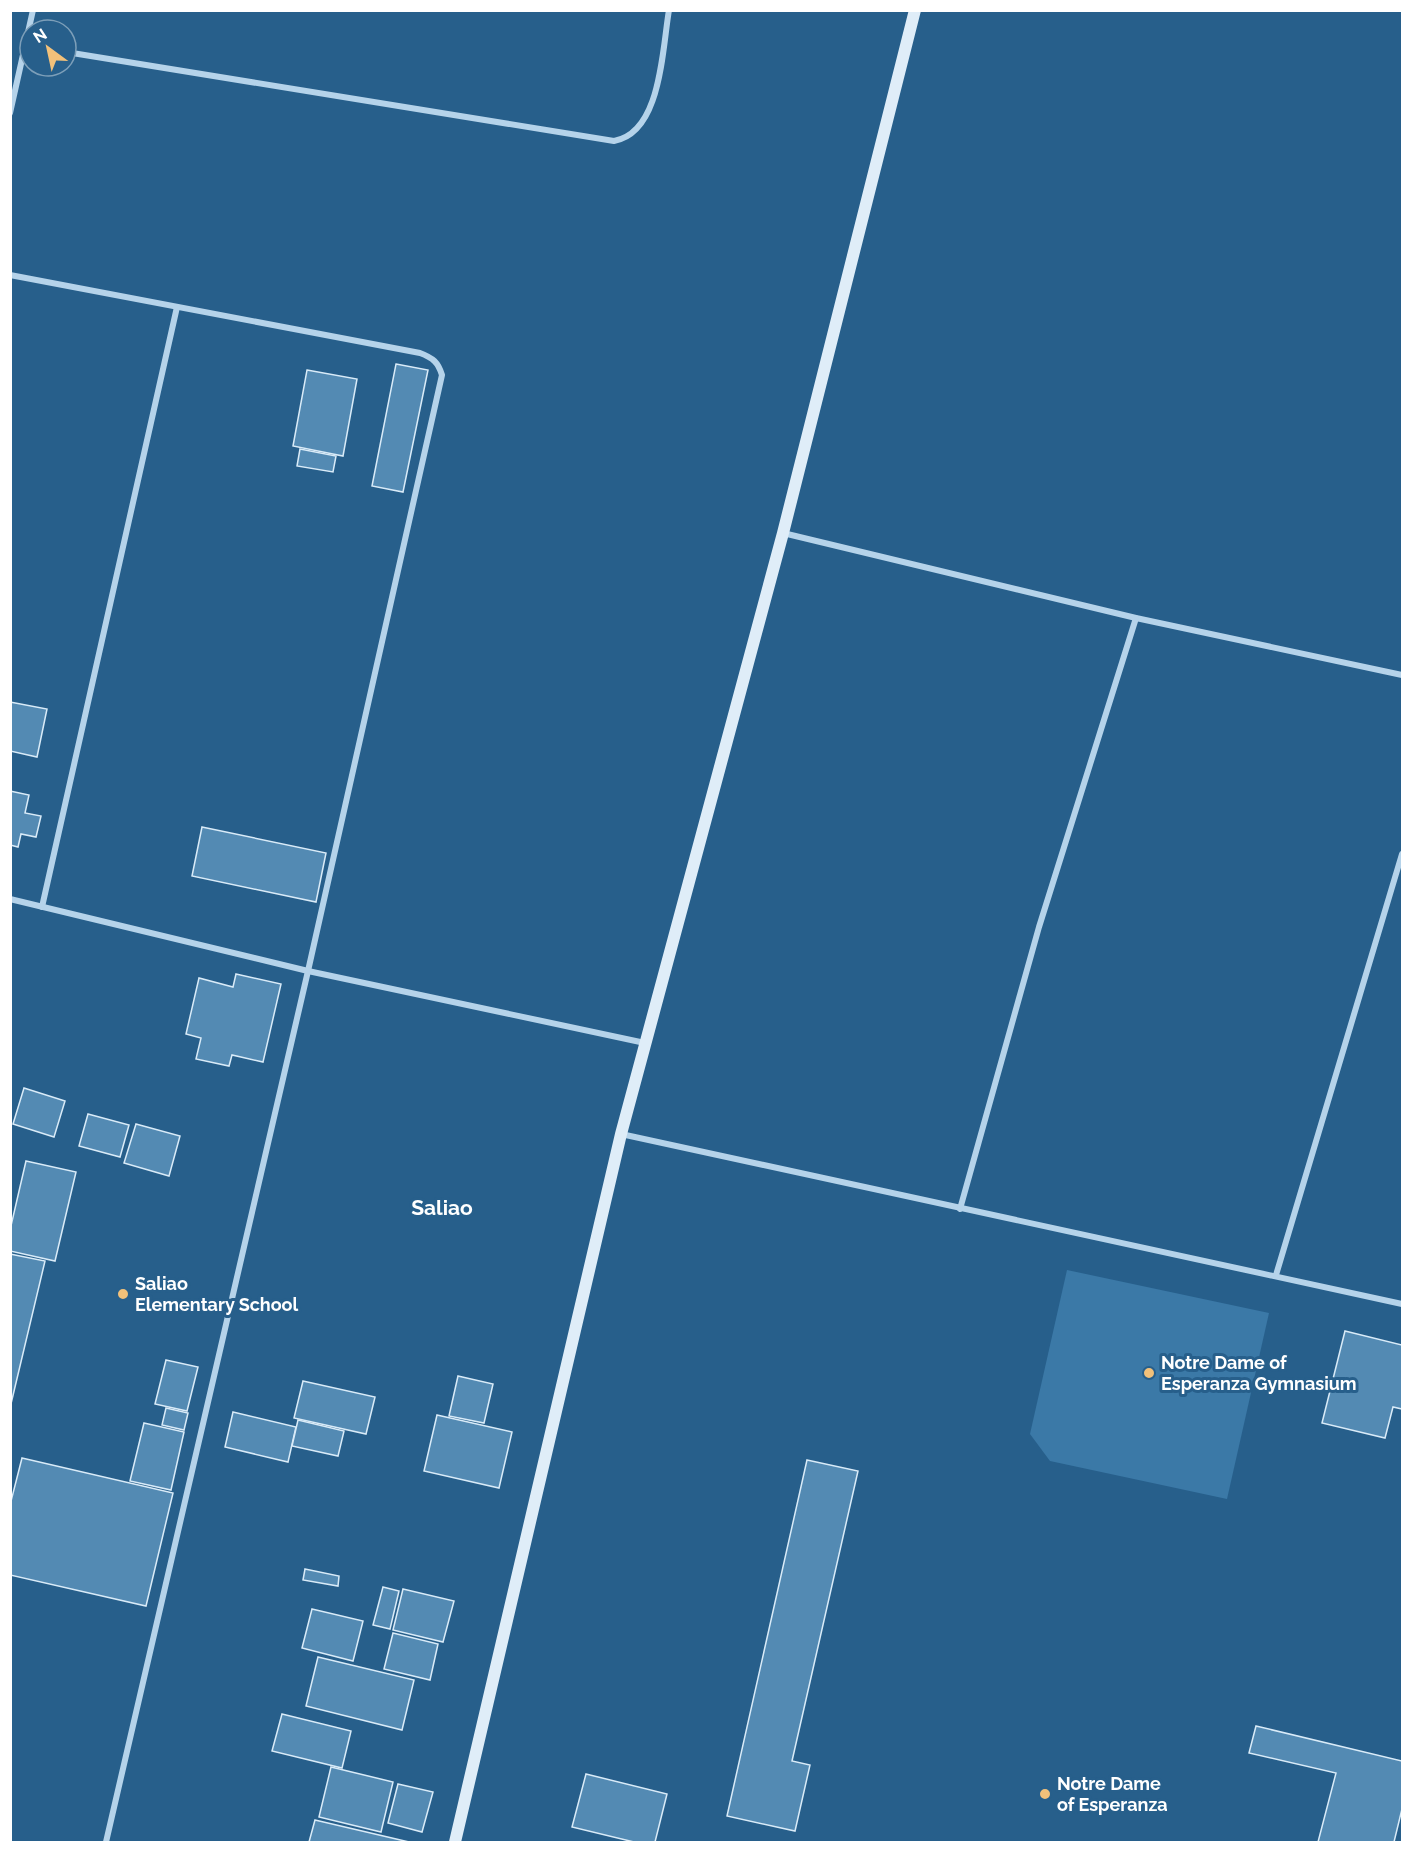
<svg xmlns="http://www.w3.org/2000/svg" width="1413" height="1853" font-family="Raleway,sans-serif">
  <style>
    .green { fill: #3b79a7 }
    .building { fill: #538ab3; stroke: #d9ebf8; stroke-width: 1.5 }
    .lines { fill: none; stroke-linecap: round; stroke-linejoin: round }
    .street { stroke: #b5d3ea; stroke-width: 6 }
    .secondary { stroke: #dfedf8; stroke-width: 12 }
    .poi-dot { fill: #f2c17a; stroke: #275f8b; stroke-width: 2 }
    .labels { text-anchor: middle; stroke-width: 6; stroke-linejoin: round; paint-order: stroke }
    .poi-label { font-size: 18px; font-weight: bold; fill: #fff; stroke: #275f8b; text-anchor: start }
    .quarter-label { font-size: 21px; font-weight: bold; fill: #fff; stroke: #275f8b }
  </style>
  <rect width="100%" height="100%" fill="#275f8b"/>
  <path class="green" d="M1067,1270l202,43 -42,186 -177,-38 -20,-27z"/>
  <g class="building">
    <path d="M396,364l32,6 -25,122 -31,-6z"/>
    <path d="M307,370l50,9 -14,77 -50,-10z"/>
    <path d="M300,449l36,7 -3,16 -36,-6z"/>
    <path d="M10,702l37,7 -10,48 -27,-6z"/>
    <path d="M10,791l19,4 -4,18 16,3 -5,21 -15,-3 -3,13 -8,-2z"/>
    <path d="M202,827l124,26 -10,49 -124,-26z"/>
    <path d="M236,974l45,10 -18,78 -31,-7 -3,11 -33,-7 5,-21 -15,-4 13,-56 34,9z"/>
    <path d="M24,1088l41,13 -11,36 -41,-13z"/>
    <path d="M88,1114l41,11 -9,32 -41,-11z"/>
    <path d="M136,1124l44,12 -11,40 -45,-13z"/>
    <path d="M26,1161l50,11 -21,89 -45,-10v-21z"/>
    <path d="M10,1254l35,7 -35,147z"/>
    <path d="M1345,1331l57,14v64l-9,-2 -8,31 -63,-15z"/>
    <path d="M166,1360l32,7 -11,44 -32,-7z"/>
    <path d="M458,1376l35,8 -9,39 -35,-7z"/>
    <path d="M303,1381l72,16 -9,37 -72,-16z"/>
    <path d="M166,1408l22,5 -4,17 -22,-5z"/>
    <path d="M233,1412l63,15 -8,35 -63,-15z"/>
    <path d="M437,1415l75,17 -13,56 -75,-17z"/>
    <path d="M298,1420l46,11 -6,25 -46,-10z"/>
    <path d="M144,1423l40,9 -13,58 -41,-9z"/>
    <path d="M22,1458l151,35 -27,113 -136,-31v-70z"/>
    <path d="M807,1460l51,11 -66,290 18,4 -15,66 -68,-15z"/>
    <path d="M305,1569l34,7 -1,10 -35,-6z"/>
    <path d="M383,1587l16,4 -9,38 -17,-4z"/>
    <path d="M403,1589l51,12 -11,41 -50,-12z"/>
    <path d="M312,1609l51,12 -10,40 -51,-13z"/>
    <path d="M393,1633l45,11 -8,36 -46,-11z"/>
    <path d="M318,1657l96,23 -12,50 -96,-24z"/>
    <path d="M282,1714l69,17 -9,37 -70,-17z"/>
    <path d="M1256,1726l146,35v48l-8,33h-76l18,-69 -87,-20z"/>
    <path d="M331,1767l62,15 -12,50 -62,-15z"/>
    <path d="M586,1774l81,20 -12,48h-21l-62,-15z"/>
    <path d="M398,1784l35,8 -11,40 -34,-9z"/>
    <path d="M315,1820l94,22h-100z"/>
  </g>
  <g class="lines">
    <g class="street">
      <path d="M66,52l548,89c47,-8 48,-90 55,-131"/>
      <path d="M10,113l23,-103"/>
      <path d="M10,275l410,78c13,5 18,9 22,22l-134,596 -202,871"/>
      <path d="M783,533l353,85 266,57"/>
      <path d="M10,899l298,72 337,72"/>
      <path d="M42,907l135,-600"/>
      <path d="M621,1134l781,170"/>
      <path d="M960,1209l79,-282 97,-309"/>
      <path d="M1276,1275l126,-421"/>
    </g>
    <path class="secondary" d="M455,1842l166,-708 162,-601 132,-523"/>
  </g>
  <g class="poi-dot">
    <circle cx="123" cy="1294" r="6"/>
    <circle cx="1149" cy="1373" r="6"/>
    <circle cx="1045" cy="1794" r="6"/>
  </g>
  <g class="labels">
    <g class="poi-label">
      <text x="135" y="1290">Saliao<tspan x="135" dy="21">Elementary School</tspan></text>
      <text x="1161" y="1369">Notre Dame of<tspan x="1161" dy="21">Esperanza Gymnasium</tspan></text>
      <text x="1057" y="1790">Notre Dame<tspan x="1057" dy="21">of Esperanza</tspan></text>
    </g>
    <g class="quarter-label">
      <text x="442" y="1215">Saliao</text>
    </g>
  </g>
  <rect width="1413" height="1853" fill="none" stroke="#ffffff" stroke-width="24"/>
  <g transform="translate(48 48) rotate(327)"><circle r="28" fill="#275f8b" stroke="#7d9fb9" stroke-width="1.5"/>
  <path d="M0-4.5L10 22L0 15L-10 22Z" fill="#f2c17a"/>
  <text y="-9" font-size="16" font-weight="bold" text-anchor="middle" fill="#ffffff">N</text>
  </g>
</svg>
